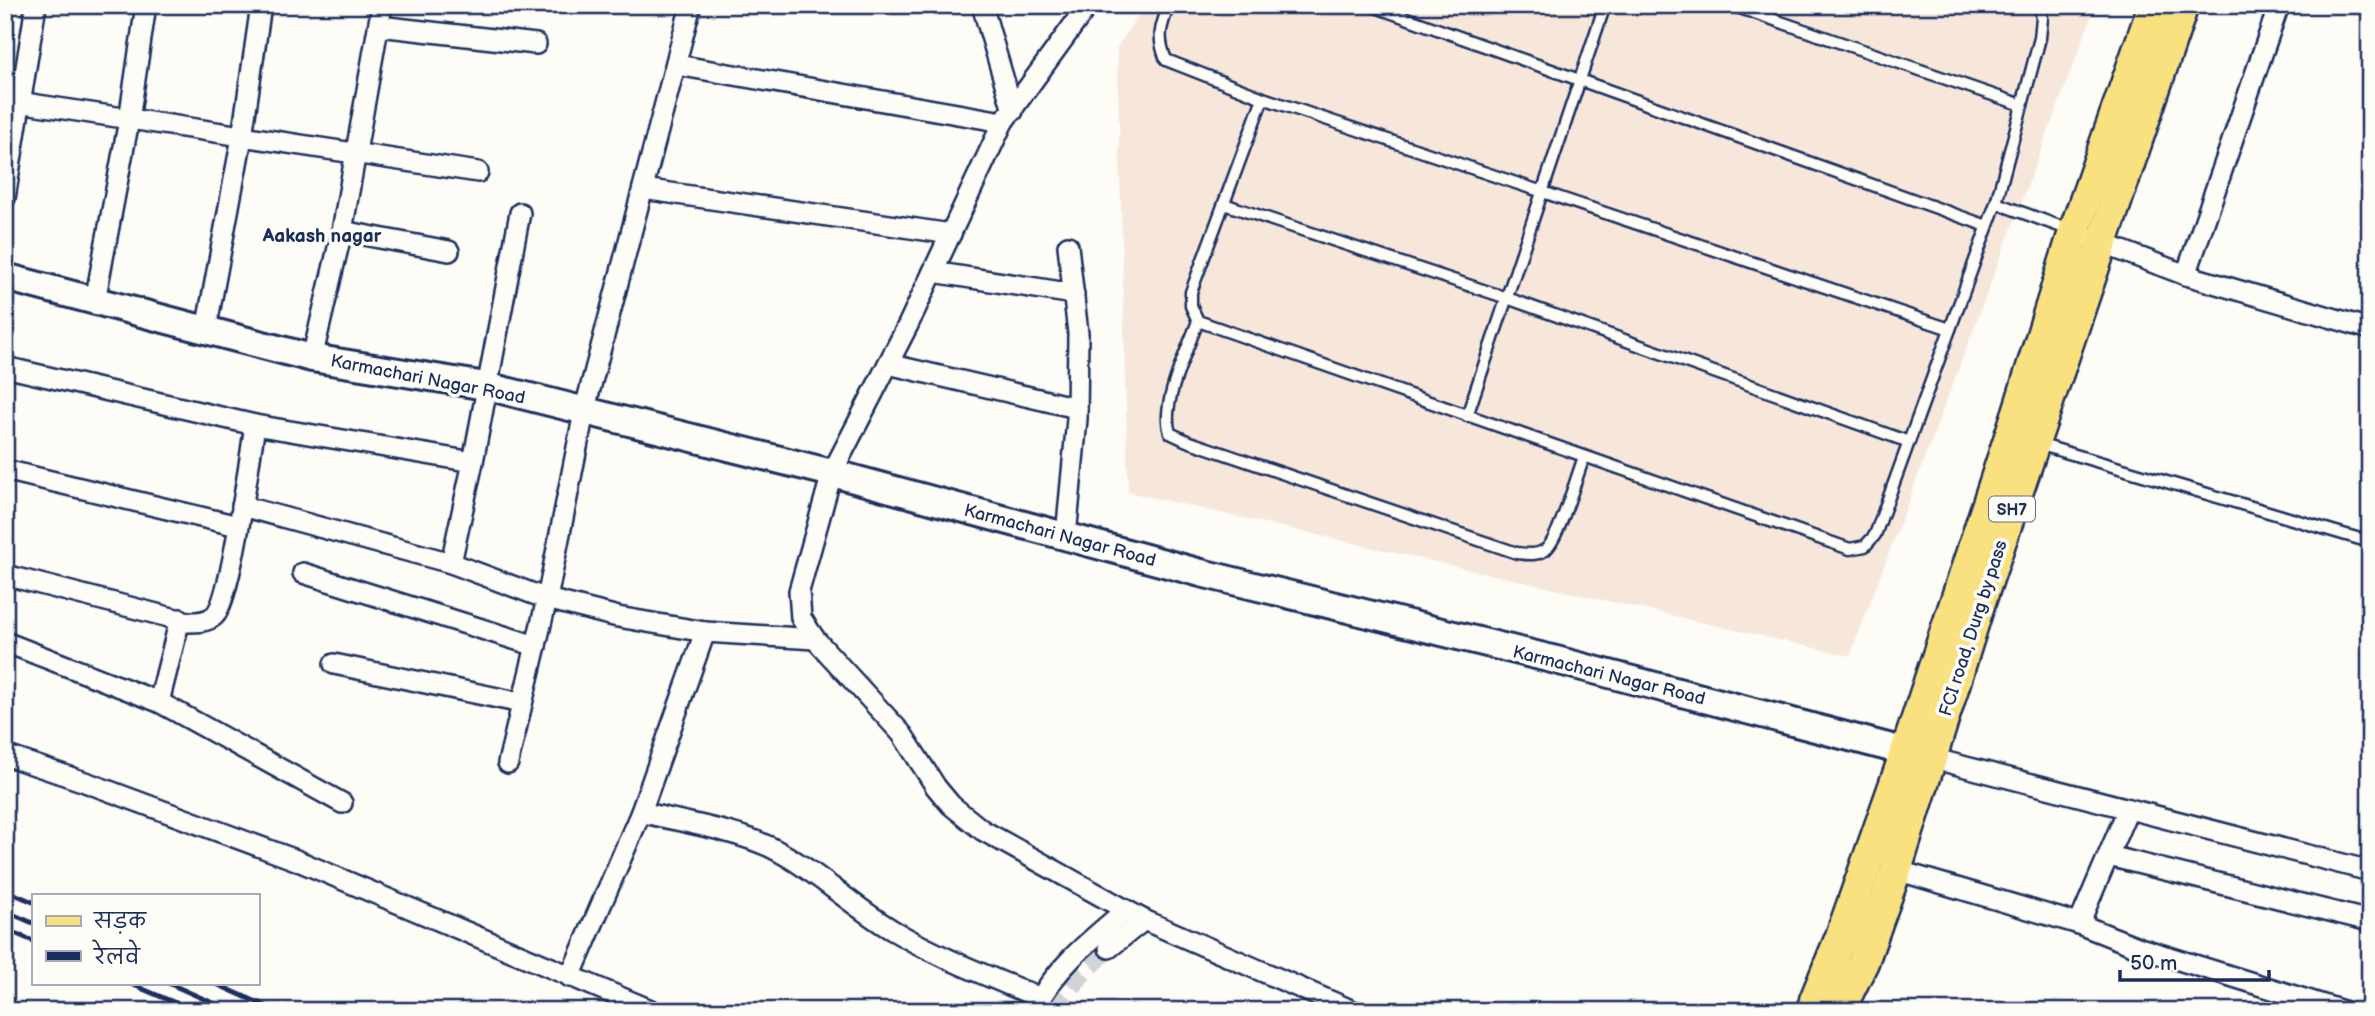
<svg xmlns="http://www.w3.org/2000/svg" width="2375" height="1016" font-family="'Balsamiq Sans','Playpen Sans Deva',sans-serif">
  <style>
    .built { fill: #f7e7db }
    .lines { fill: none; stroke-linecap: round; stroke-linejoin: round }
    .street-tunnel { stroke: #d0d3d8; stroke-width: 19; stroke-dasharray: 19 10; stroke-linecap: butt }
    .lane-casing { stroke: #1b2f5e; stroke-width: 15 }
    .street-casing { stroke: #1b2f5e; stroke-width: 24 }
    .secondary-casing { stroke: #1b2f5e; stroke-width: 32 }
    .primary-casing { stroke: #1b2f5e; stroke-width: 35 }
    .lane { stroke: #fdfcf7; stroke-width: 10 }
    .street { stroke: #fdfcf7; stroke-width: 19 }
    .secondary { stroke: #fdfcf7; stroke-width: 26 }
    .primary { stroke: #fae180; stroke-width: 30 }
    .rail { stroke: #1b2f5e; stroke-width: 5 }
    .labels { text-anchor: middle; stroke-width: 7; stroke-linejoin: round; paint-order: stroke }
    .shield { fill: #fdfcf7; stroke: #5f6c8c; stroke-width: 2 }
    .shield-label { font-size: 16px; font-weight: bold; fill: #1b2f5e }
    .street-label { font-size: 18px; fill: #1b2f5e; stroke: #fdfcf7 }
    .neighbourhood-label { font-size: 19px; font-weight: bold; fill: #1b2f5e; stroke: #fdfcf7 }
  </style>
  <rect width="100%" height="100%" fill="#fdfcf7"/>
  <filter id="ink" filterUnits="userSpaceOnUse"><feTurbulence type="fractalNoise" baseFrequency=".0143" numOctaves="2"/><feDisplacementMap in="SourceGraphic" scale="14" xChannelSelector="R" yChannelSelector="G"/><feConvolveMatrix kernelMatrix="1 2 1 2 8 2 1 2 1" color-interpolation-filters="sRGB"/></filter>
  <g filter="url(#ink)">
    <path class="built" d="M1145,5h951l-246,651 -722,-164 -11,-445z"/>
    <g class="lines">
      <path class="street-tunnel" d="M1056,1011l24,-35 29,-28"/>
      <g class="lane-casing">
        <g id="lane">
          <path d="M1169,5c-9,23 -12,32 -3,55l97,38 687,231"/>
          <path d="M1370,5l617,221"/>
          <path d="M1731,5l291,100"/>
          <path d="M1263,98l-72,194v14l7,15 652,228 15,-3 10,-11 121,-332 44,-165 2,-20 -3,-13"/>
          <path d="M1996,203l74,27"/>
          <path d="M1224,204l283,94 402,144"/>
          <path d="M1198,321c-11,30 -38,83 -28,112l17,8 330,112c9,1 19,3 28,-3 13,-8 32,-75 39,-93"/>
          <path d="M1467,416l138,-411"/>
          <path d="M2038,444l332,98"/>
        </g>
      </g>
      <g class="street-casing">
        <g id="street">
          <path d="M982,5l31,106"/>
          <path d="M1088,5l-85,117 -95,203 -76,148 -33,118 2,27 14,21 87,95 34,53 15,18 31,25 162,90 209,91"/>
          <path d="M379,26l157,18"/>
          <path d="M677,65l326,57"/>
          <path d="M5,100l473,72"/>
          <path d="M643,189l308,45"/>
          <path d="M5,198l31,-193"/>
          <path d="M342,231l107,20"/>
          <path d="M2091,239l95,36 184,54"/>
          <path d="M933,272l141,22"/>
          <path d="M2186,275l93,-270"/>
          <path d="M95,301l34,-181 17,-115"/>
          <path d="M206,330l36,-193 19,-132"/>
          <path d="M312,358l30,-127 40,-226"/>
          <path d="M888,364l189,44"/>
          <path d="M5,367l250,58 218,37"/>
          <path d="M5,470l233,56"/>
          <path d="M242,506l209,57 96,36 71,18 87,15 110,7"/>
          <path d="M1066,536l11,-117 1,-86 -10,-87"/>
          <path d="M451,563l22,-101 47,-249"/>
          <path d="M303,573l233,73"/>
          <path d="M5,575l183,47c10,0 19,0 26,-6 17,-15 36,-160 41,-191"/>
          <path d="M5,642l154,60 21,-83"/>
          <path d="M334,664l188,39"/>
          <path d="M159,702l183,101"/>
          <path d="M5,755l80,27 211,78 357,151"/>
          <path d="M1931,758l439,113"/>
          <path d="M508,763l39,-164 37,-187 107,-407"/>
          <path d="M641,812c40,10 93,18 129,35 45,22 81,59 124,84 46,27 97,46 146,67"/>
          <path d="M2109,856l261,65"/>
          <path d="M1896,870l183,54 61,24 203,63"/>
          <path d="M2079,924l49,-115"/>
          <path d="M1109,948l35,-28"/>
          <path d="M570,977l71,-165 64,-180"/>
          <path d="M1033,1011c22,-43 57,-71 93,-101"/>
        </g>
      </g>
      <g class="secondary-casing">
        <path id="secondary" d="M5,277l307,81 174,28 346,87 369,100 355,87 370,97"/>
      </g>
      <g class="primary-casing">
        <g id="primary">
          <path d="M1813,1011l2,-11 25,-61 66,-187 113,-343 55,-177 80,-227"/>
          <path d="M1839,1011l24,-49 33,-92 83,-265 204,-600"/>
        </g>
      </g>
      <use href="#lane" class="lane"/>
      <use href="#street" class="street"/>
      <use href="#secondary" class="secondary"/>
      <use href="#primary" class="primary"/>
      <g class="rail">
        <path d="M5,890l28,12"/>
        <path d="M5,911l28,12"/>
        <path d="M5,929l28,12"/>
        <path d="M129,983l65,28"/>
        <path d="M168,983l63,28"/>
        <path d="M214,983l63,28"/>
      </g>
    </g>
  </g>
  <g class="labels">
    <rect class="shield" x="1989" y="496.5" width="46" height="25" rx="5"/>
    <g class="shield-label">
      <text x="2012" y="515">SH7</text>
    </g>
    <g class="street-label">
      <text transform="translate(428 379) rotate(11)" y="6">Karmachari Nagar Road</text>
      <text transform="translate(1060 535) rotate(15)" y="6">Karmachari Nagar Road</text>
      <text transform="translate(1973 628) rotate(-72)" y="6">FCI road, Durg by pass</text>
      <text transform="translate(1609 675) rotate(14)" y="6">Karmachari Nagar Road</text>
    </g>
    <g class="neighbourhood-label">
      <text x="322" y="242">Aakash nagar</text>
    </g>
  </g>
  <rect width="2375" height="1016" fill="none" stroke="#fdfcf7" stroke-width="28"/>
  <rect x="14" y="14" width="2347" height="988" fill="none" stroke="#1b2f5e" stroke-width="2.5" filter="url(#ink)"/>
  <rect x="32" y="894" width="228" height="91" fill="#fdfcf7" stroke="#a3aaba" stroke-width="2"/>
  <rect x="46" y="916" width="35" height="10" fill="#fae180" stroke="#a3aaba" stroke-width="2"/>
  <text x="94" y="928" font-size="21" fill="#1b2f5e">सड़क</text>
  <rect x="46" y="951" width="35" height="10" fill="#1b2f5e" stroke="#a3aaba" stroke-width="2"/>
  <text x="94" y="964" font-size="21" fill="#1b2f5e">रेलवे</text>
  <path d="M2120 970v10h149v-10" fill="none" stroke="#1b2f5e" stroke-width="3.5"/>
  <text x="2130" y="970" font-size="21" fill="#1b2f5e" stroke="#fdfcf7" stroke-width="5" paint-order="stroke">50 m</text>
</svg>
